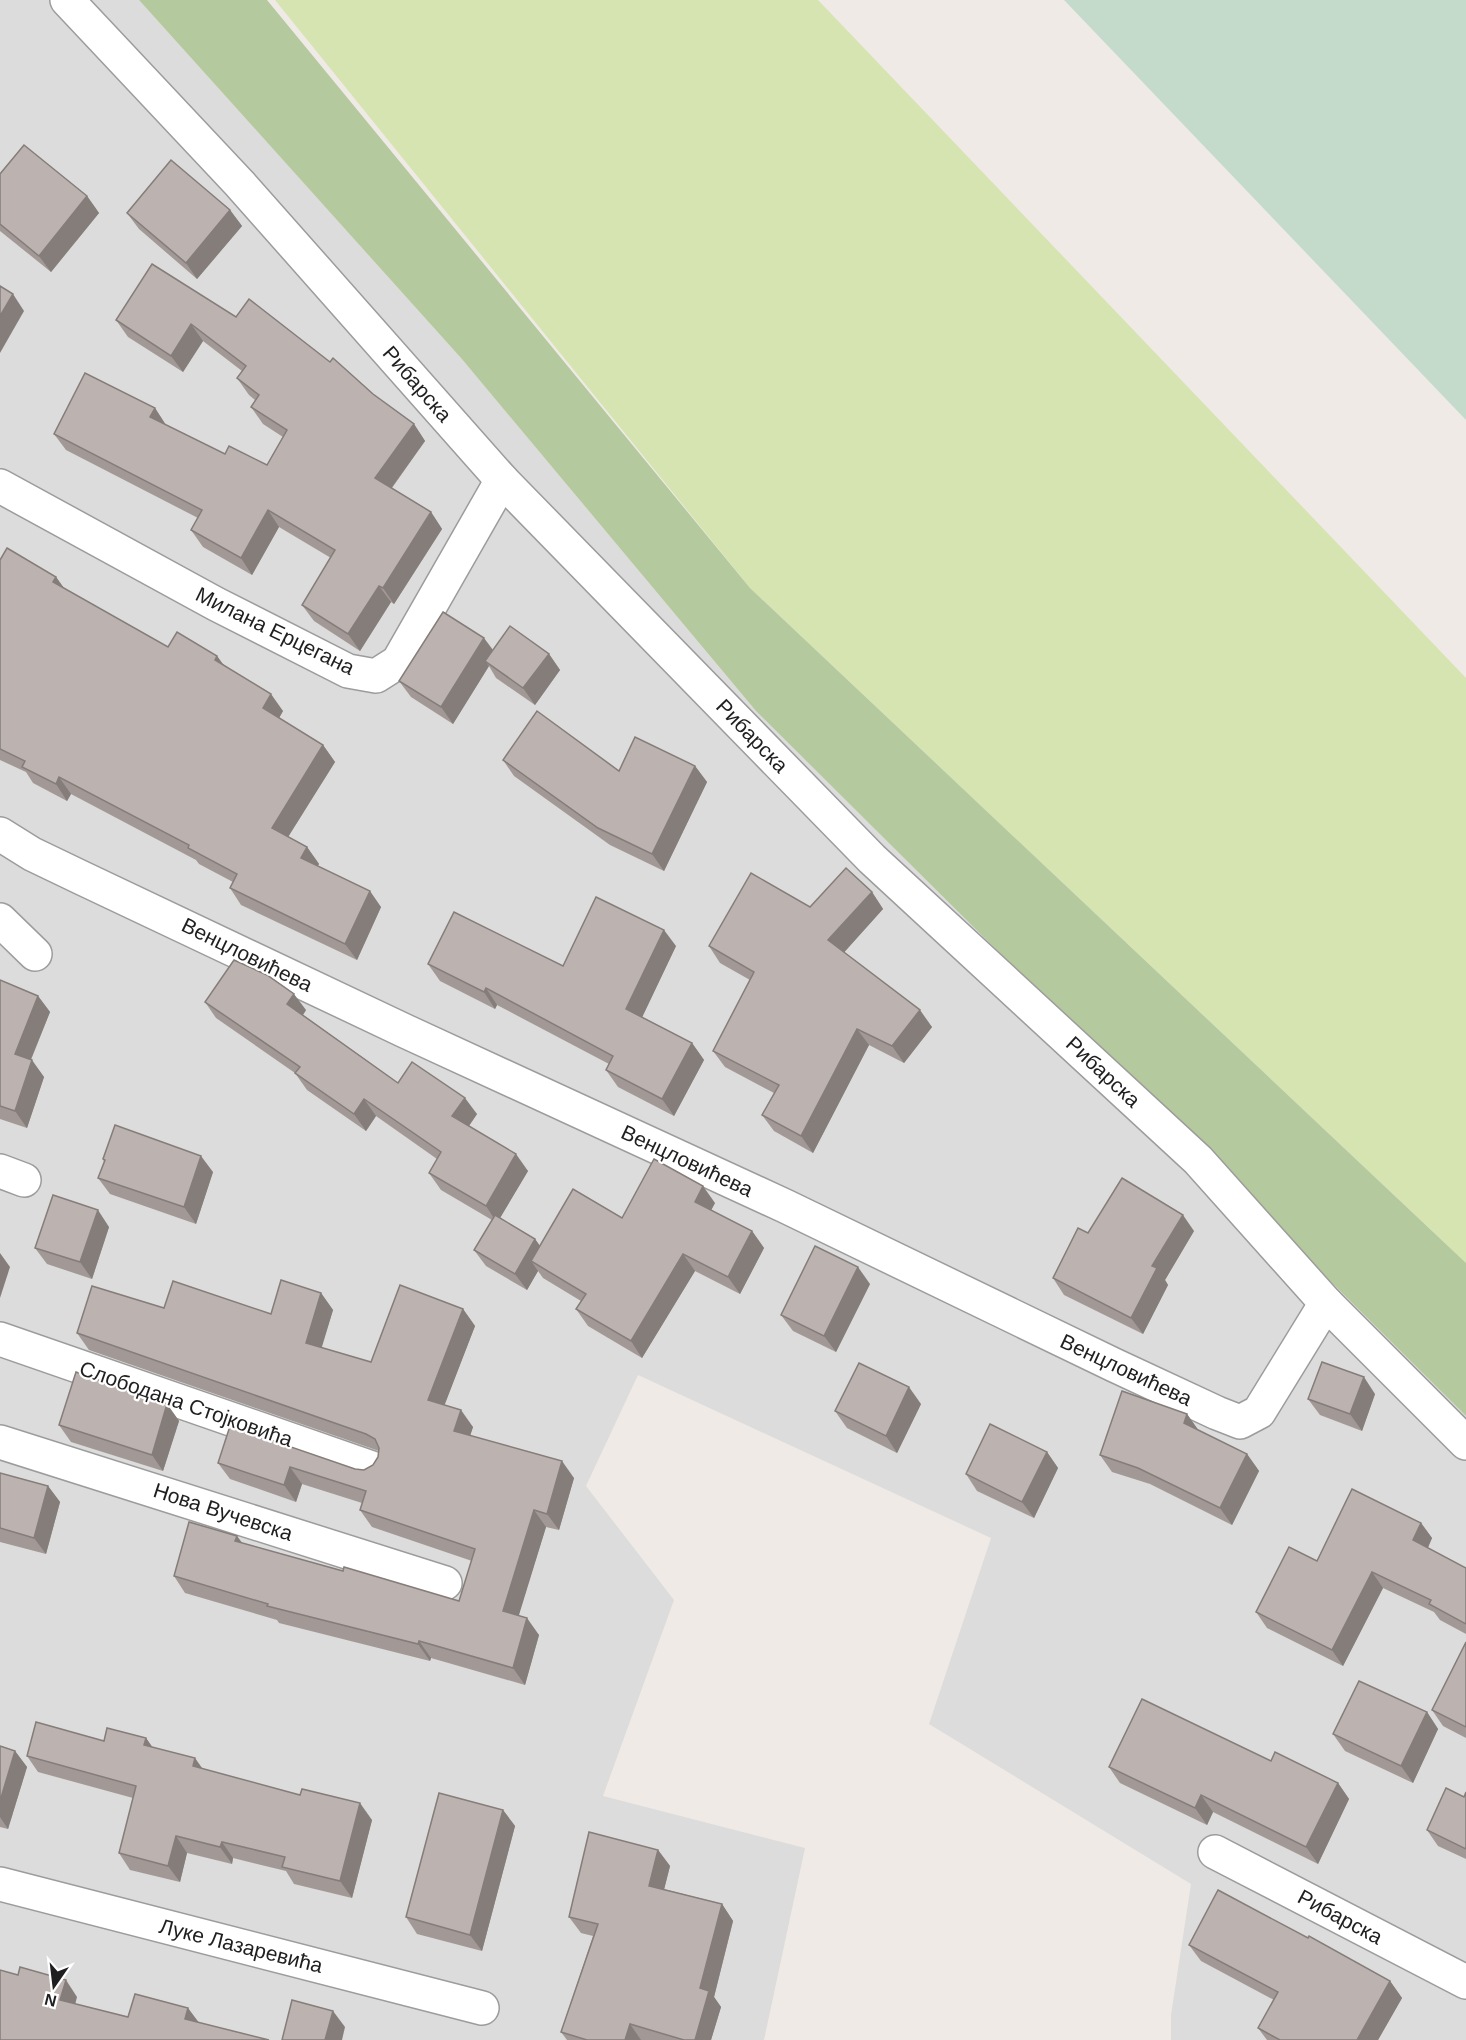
<svg xmlns="http://www.w3.org/2000/svg" width="1466" height="2040" font-family="Helvetica,sans-serif">
  <style>
    .residential { fill: #dcdcdc }
    .grass { fill: #d5e4b0 }
    .forest { fill: #b4ca9e }
    .wetland { fill: #c4dbcc }
    .lines { fill: none; stroke-linecap: round; stroke-linejoin: round }
    .minor-casing { stroke: #9c9c9c; stroke-width: 36 }
    .minor { stroke: #fff; stroke-width: 33 }
    .wall { fill: #a29996 }
    .shaded-wall { fill: #847d7a }
    .building { fill: #bcb2af; stroke: #847d7a; stroke-width: 1.5 }
    .labels { text-anchor: middle; stroke-width: 4.5; stroke-linejoin: round; paint-order: stroke }
    .street-label { font-size: 21px; fill: #1f1f1f; stroke: #fff }
  </style>
  <rect width="100%" height="100%" fill="#efeae6"/>
  <path class="residential" d="M0,0h139l322,358 295,353 710,705v624h-295v-25l20,-131 -262,-160 62,-186 -353,-163 -52,111 88,114 -71,196 202,52 -41,192h-764z"/>
  <path class="grass" d="M275,0h543l648,678v585l-716,-675z"/>
  <path class="forest" d="M139,0h128l483,588 716,675v153l-710,-705 -295,-353z"/>
  <path class="wetland" d="M1064,0h402v420z"/>
  <g class="lines">
    <g class="minor-casing">
      <g id="minor">
        <path d="M67,0l173,184 262,296 370,379 326,301 128,143 140,140"/>
        <path d="M0,486l216,118 132,67 28,5 22,-14 104,-182"/>
        <path d="M0,834l32,20 50,24 323,153 380,175 329,159 103,48 23,9 19,-10 67,-109"/>
        <path d="M0,920l35,34"/>
        <path d="M0,1171l24,9"/>
        <path d="M0,1339l372,129"/>
        <path d="M0,1442l445,141"/>
        <path d="M1215,1852l251,130"/>
        <path d="M0,1884l482,124"/>
      </g>
    </g>
    <use href="#minor" class="minor"/>
  </g>
  <g class="wall">
    <path d="M0,174l87,22 12,17 -48,59 -51,-41z"/>
    <path d="M230,210l12,16 -45,53 -58,-50 -12,-16z"/>
    <path d="M236,317l137,77 41,30 11,17 -33,47 39,24 11,17 -48,75 -3,-2 -31,49 -46,-30 -12,-16 29,-47 -52,-31 -27,48 -49,-28 -12,-17 7,-12 -132,-68 -12,-16 101,-26 10,16 60,30 42,11 16,-28 -20,-13 -12,-17 4,-7 -6,-5 -12,-17 5,-7 -39,-30 -20,31 -55,-35 -12,-17z"/>
    <path d="M0,560l56,17 8,11 104,59 49,9 6,8 60,47 -4,7 44,27 12,17 -47,75 19,10 12,17 -2,2 64,41 -24,53 -116,-55 -11,-17 3,-6 -34,-18 -3,-4 -125,-66 -4,7 -34,-18 -7,-11 -26,-12z"/>
    <path d="M493,650l56,4 11,16 -25,35 -39,-27 -7,-12 -36,58 -42,-27 -12,-16z"/>
    <path d="M503,760l116,11 76,-5 12,16 -43,89 -54,-26 -96,-69z"/>
    <path d="M872,892l11,17 -39,43 88,75 -28,36 -35,-18 -56,108 -39,-22 -12,-16 12,-22 -49,-26 -12,-16 37,-71 -30,-17 -11,-17 101,-39z"/>
    <path d="M676,946l-34,71 50,26 12,17 -30,56 -56,-29 -12,-17 3,-6 -112,-59 -2,4 -55,-28 -12,-17 135,2z"/>
    <path d="M0,980l38,16 12,16 -19,48 13,17 -17,51 -27,-9z"/>
    <path d="M205,1002l101,8 -3,5 95,68 79,31 -8,12 59,45 -28,47 35,21 5,7 82,-28 93,-15 -4,7 41,21 12,17 -24,46 -45,-23 -53,87 -54,-32 -12,-17 5,-8 -38,-23 -5,-7 -11,19 -41,-24 -12,-16 18,-30 -51,-30 -12,-17 8,-14 -61,-43 -10,15 -59,-41 -12,-17 -79,-55z"/>
    <path d="M103,1159l110,13 -17,52 -86,-30 -12,-16 6,-16z"/>
    <path d="M109,1227l-17,52 -45,-15 -12,-16z"/>
    <path d="M1194,1231l-29,49 3,5 -25,49 -79,-39 -11,-17 35,-45z"/>
    <path d="M870,1284l-34,68 -43,-21 -12,-16z"/>
    <path d="M321,1293l12,17 -12,38 50,14 92,-53 12,17 -31,79 29,22 -3,9 104,42 -15,52 -13,-3 -28,89 21,19 -14,50 -94,-27 -1,3 -151,-38 -2,-3 -92,-27 -11,-17 68,-33 101,28 116,30 13,-40 -100,-34 -12,-17 2,-7 -60,-19 -6,18 -66,-23 -12,-16 146,7 9,-5 5,-8 1,-6 -290,-101 -12,-17 87,-25 107,6z"/>
    <path d="M1375,1394l-13,37 -42,-16 -12,-16z"/>
    <path d="M167,1404l12,17 -16,50 -92,-29 -12,-17z"/>
    <path d="M921,1404l-24,49 -50,-25 -12,-17z"/>
    <path d="M1187,1414l11,16 49,24 12,17 -27,54 -82,-41 -38,-12 -12,-17z"/>
    <path d="M1047,1452l11,16 -24,50 -57,-27 -11,-17z"/>
    <path d="M0,1473l48,13 12,16 -14,52 -46,-12z"/>
    <path d="M1421,1523l11,15 -4,10 38,20v66l-26,-14 -6,-8 -51,-24 -40,78 -76,-38 -11,-16 61,-51z"/>
    <path d="M1466,1642v96l-23,-12 -11,-16z"/>
    <path d="M1427,1712l11,17 -25,54 -68,-32 -12,-17z"/>
    <path d="M146,1738l6,9 51,22 169,51 -20,78 -58,-14 -8,-13 -53,-13 -1,6 -45,-11 -7,29 -50,-12 -11,-17 14,-55 -95,-26 -11,-16 77,-15z"/>
    <path d="M0,1746l15,5 12,16 -19,62 -8,-2z"/>
    <path d="M1271,1761l67,22 11,16 -31,65 -105,-52 -6,13 -87,-42 -11,-16z"/>
    <path d="M1466,1792v67l-28,-13 -11,-16 37,-33z"/>
    <path d="M503,1810l12,16 -33,125 -65,-17 -11,-17z"/>
    <path d="M658,1850l12,16 -6,23 58,15 11,17 -19,76 7,10 -10,33h-144l-6,-8 32,-96 -12,-3 -12,-16z"/>
    <path d="M1308,1938l82,43 12,17 -24,42h-111l-9,-12 16,-28 -73,-39 -12,-16z"/>
  </g>
  <g class="shaded-wall">
    <path d="M87,196l12,17 -48,59 -12,-16z"/>
    <path d="M230,210l12,16 -45,53 -11,-16z"/>
    <path d="M13,294l11,17 -24,42v-37z"/>
    <path d="M191,324l12,17 -20,31 -12,-16z"/>
    <path d="M155,408l11,17 -16,-8z"/>
    <path d="M414,424l11,17 -38,53 -12,-16z"/>
    <path d="M268,510l11,17 -27,48 -11,-17z"/>
    <path d="M431,512l11,17 -48,75 -11,-16z"/>
    <path d="M56,577l12,17 -15,-12z"/>
    <path d="M379,586l12,16 -31,49 -12,-17z"/>
    <path d="M484,638l12,16 -11,7 4,5 -36,58 -12,-17z"/>
    <path d="M549,654l11,16 -25,35 -12,-17z"/>
    <path d="M217,656l12,17 -14,-13z"/>
    <path d="M271,694l12,17 -8,14 -12,-17z"/>
    <path d="M323,745l12,17 -52,83 -11,-17z"/>
    <path d="M695,766l12,16 -43,89 -12,-17z"/>
    <path d="M59,777l12,17 -4,7 -11,-17z"/>
    <path d="M307,847l12,17 -6,11 -12,-17z"/>
    <path d="M370,891l11,16 -24,53 -12,-16z"/>
    <path d="M872,892l11,17 -43,48 -12,-17z"/>
    <path d="M664,930l12,16 -38,80 -12,-17z"/>
    <path d="M486,988l11,17 -2,4 -11,-17z"/>
    <path d="M294,994l12,16 -7,11 -12,-17z"/>
    <path d="M38,996l12,16 -24,59 -11,-17z"/>
    <path d="M920,1010l12,17 -28,36 -12,-17z"/>
    <path d="M857,1029l12,16 -56,108 -12,-17z"/>
    <path d="M692,1043l12,17 -30,56 -12,-17z"/>
    <path d="M32,1060l12,17 -17,51 -12,-17z"/>
    <path d="M465,1098l12,16 -13,19 -12,-17z"/>
    <path d="M364,1099l12,17 -10,15 -12,-17z"/>
    <path d="M516,1154l12,17 -31,52 -11,-17z"/>
    <path d="M201,1156l12,16 -17,52 -12,-17z"/>
    <path d="M703,1186l12,17 -8,15 -12,-16z"/>
    <path d="M98,1210l11,17 -17,52 -12,-17z"/>
    <path d="M1183,1215l11,16 -29,49 3,5 -25,49 -12,-16 21,-52z"/>
    <path d="M752,1231l12,17 -24,46 -12,-17z"/>
    <path d="M535,1239l12,17 -16,5 7,10 -11,19 -12,-16z"/>
    <path d="M0,1253l10,14 -10,31z"/>
    <path d="M683,1254l12,17 -53,87 -11,-17z"/>
    <path d="M858,1267l12,17 -34,68 -12,-16z"/>
    <path d="M321,1293l12,17 -15,50 -12,-17z"/>
    <path d="M463,1309l12,17 -35,91 -12,-17z"/>
    <path d="M1364,1377l11,17 -13,37 -12,-17z"/>
    <path d="M909,1387l12,17 -24,49 -11,-17z"/>
    <path d="M167,1404l12,17 -16,50 -11,-16z"/>
    <path d="M461,1410l12,17 -7,21 -12,-17z"/>
    <path d="M1187,1414l12,17 -15,-8z"/>
    <path d="M1047,1452l11,16 -24,50 -12,-16z"/>
    <path d="M1247,1454l12,17 -27,54 -12,-17z"/>
    <path d="M562,1461l12,17 -15,52 -12,-16z"/>
    <path d="M290,1467l12,17 -6,18 -12,-17z"/>
    <path d="M48,1486l12,16 -14,52 -12,-16z"/>
    <path d="M534,1510l12,17 -31,101 -12,-17z"/>
    <path d="M1421,1523l11,15 -8,18 -11,-16z"/>
    <path d="M237,1536l12,16 -14,-11z"/>
    <path d="M1372,1572l11,16 -40,78 -11,-16z"/>
    <path d="M527,1618l12,17 -14,50 -12,-17z"/>
    <path d="M419,1641l12,17 -1,3 -12,-17z"/>
    <path d="M1427,1712l11,17 -25,54 -12,-17z"/>
    <path d="M146,1738l12,17 -14,-10z"/>
    <path d="M15,1751l12,16 -19,62 -8,-12v-16z"/>
    <path d="M195,1758l12,17 -14,-9z"/>
    <path d="M1338,1783l11,16 -31,65 -12,-17z"/>
    <path d="M1201,1795l12,17 -6,13 -12,-17z"/>
    <path d="M360,1803l12,17 -20,78 -12,-17z"/>
    <path d="M503,1810l12,16 -33,125 -12,-16z"/>
    <path d="M176,1836l11,17 -7,29 -12,-16z"/>
    <path d="M222,1842l11,16 -1,6 -12,-17z"/>
    <path d="M658,1850l12,16 -9,36 -12,-16z"/>
    <path d="M722,1904l11,17 -19,76 7,10 -10,33h-16l5,-52z"/>
    <path d="M66,1980l11,17 -5,20 -12,-17z"/>
    <path d="M1390,1981l12,17 -24,42h-21z"/>
    <path d="M188,2008l12,16 -15,-5z"/>
    <path d="M333,2011l12,16 -3,13h-17z"/>
    <path d="M630,2024l11,16h-16z"/>
  </g>
  <g class="building">
    <path d="M24,145l63,51 -48,60 -39,-32v-50z"/>
    <path d="M171,160l59,50 -44,53 -59,-50z"/>
    <path d="M152,264l84,53 13,-18 81,63 3,-4 40,36 41,30 -39,54 56,34 -48,76 -4,-2 -31,48 -46,-29 33,-55 -67,-40 -27,48 -50,-28 11,-20 -148,-76 31,-61 70,35 -5,9 75,37 4,-8 38,19 20,-35 -36,-23 8,-12 -22,-17 9,-12 -55,-42 -20,32 -55,-36z"/>
    <path d="M0,286l13,8 -13,22z"/>
    <path d="M7,548l49,29 -3,5 115,65 9,-15 40,24 -2,4 56,34 -8,14 60,37 -51,83 35,19 -6,11 69,33 -25,53 -115,-56 7,-14 -49,-26 1,-3 -130,-68 -3,7 -34,-17 3,-6 -25,-12v-189z"/>
    <path d="M443,612l41,26 -43,69 -42,-26z"/>
    <path d="M510,626l39,28 -26,34 -38,-27z"/>
    <path d="M537,711l82,60 16,-34 60,29 -43,88 -54,-26 -95,-68z"/>
    <path d="M846,868l26,24 -44,48 92,70 -28,36 -35,-17 -56,107 -39,-21 17,-30 -66,-34 41,-79 -45,-26 42,-73 59,34z"/>
    <path d="M596,897l68,33 -38,79 66,34 -30,56 -56,-29 7,-14 -127,-68 -2,4 -56,-28 26,-52 109,54z"/>
    <path d="M234,960l33,15 27,19 -7,10 111,79 14,-21 53,36 -13,18 64,38 -30,52 -57,-33 12,-21 -77,-53 -10,15 -59,-41 5,-6 -95,-65z"/>
    <path d="M0,980l38,16 -23,58 17,6 -17,51 -15,-5z"/>
    <path d="M115,1125l86,31 -17,51 -86,-29 7,-18 -2,-1z"/>
    <path d="M654,1159l49,27 -8,16 57,29 -24,46 -45,-23 -52,87 -55,-32 10,-15 -55,-33 42,-72 49,29z"/>
    <path d="M1122,1178l61,37 -31,51 5,2 -26,50 -78,-40 25,-50 10,5z"/>
    <path d="M53,1195l45,15 -18,52 -45,-14z"/>
    <path d="M495,1215l40,24 -20,35 -41,-24z"/>
    <path d="M815,1246l43,21 -34,69 -43,-21z"/>
    <path d="M281,1280l40,13 -15,50 65,19 29,-77 63,24 -35,91 33,10 -7,21 108,30 -15,53 -13,-4 -31,101 24,7 -14,50 -94,-27 -1,3 -151,-38 1,-2 -94,-28 15,-54 48,14 -2,5 108,30 1,-4 115,34 16,-52 -115,-39 6,-19 -76,-24 -6,18 -66,-22 12,-37 125,43 9,1 9,-5 5,-8 1,-9 -4,-9 -9,-5 -289,-101 15,-47 72,22 9,-27 98,33z"/>
    <path d="M1322,1362l42,15 -14,37 -42,-15z"/>
    <path d="M859,1363l50,24 -23,49 -51,-25z"/>
    <path d="M76,1372l91,32 -15,51 -93,-30z"/>
    <path d="M1122,1391l65,23 -3,9 63,31 -27,54 -82,-40 -38,-13z"/>
    <path d="M990,1424l57,28 -25,50 -56,-28z"/>
    <path d="M0,1473l48,13 -14,52 -34,-10z"/>
    <path d="M1352,1489l69,34 -8,17 53,28v56l-37,-20 2,-4 -59,-28 -40,78 -76,-38 33,-65 28,14z"/>
    <path d="M1466,1642v85l-34,-17z"/>
    <path d="M1359,1681l68,31 -26,54 -68,-32z"/>
    <path d="M1142,1699l129,62 4,-9 63,31 -32,64 -105,-52 -6,13 -86,-41z"/>
    <path d="M36,1722l68,19 3,-13 39,10 -2,7 51,13 -2,8 107,29 2,-6 58,14 -20,78 -58,-14 3,-10 -63,-15 -2,5 -44,-11 -8,30 -49,-13 17,-67 -109,-30z"/>
    <path d="M0,1746l15,5 -15,50z"/>
    <path d="M1446,1788l18,9 2,-5v57l-39,-19z"/>
    <path d="M439,1793l64,17 -33,125 -64,-18z"/>
    <path d="M589,1832l69,18 -9,36 73,18 -22,84 9,3 -14,49h-11l-54,-16 -5,16h-38l-26,-8 37,-108 -29,-7z"/>
    <path d="M1218,1890l90,48 1,-2 81,45 -33,59h-77l-22,-12 20,-36 -89,-47z"/>
    <path d="M20,1967l46,13 -6,20 68,17 7,-23 53,14 -3,11 84,21h-269v-70l18,5z"/>
    <path d="M292,2000l41,11 -8,29h-43z"/>
  </g>
  <g class="labels">
    <g class="street-label">
      <text transform="translate(417 384) rotate(49)" y="7">Рибарска</text>
      <text transform="translate(275 631) rotate(26)" y="7">Милана Ерцегана</text>
      <text transform="translate(752 736) rotate(46)" y="7">Рибарска</text>
      <text transform="translate(247 955) rotate(26)" y="7">Венцловићева</text>
      <text transform="translate(1103 1072) rotate(43)" y="7">Рибарска</text>
      <text transform="translate(687 1161) rotate(25)" y="7">Венцловићева</text>
      <text transform="translate(1126 1370) rotate(25)" y="7">Венцловићева</text>
      <text transform="translate(186 1404) rotate(19)" y="7">Слободана Стојковића</text>
      <text transform="translate(223 1512) rotate(18)" y="7">Нова Вучевска</text>
      <text transform="translate(1340 1917) rotate(28)" y="7">Рибарска</text>
      <text transform="translate(241 1946) rotate(14)" y="7">Луке Лазаревића</text>
    </g>
  </g>
  <g transform="translate(54 1986) rotate(194)" stroke="#ffffff" stroke-width="4.5" paint-order="stroke">
  <path d="M0-4.5L10 22L0 15L-10 22Z" fill="#1f1f1f"/>
  <text y="-9" font-size="16" font-weight="bold" text-anchor="middle" fill="#1f1f1f">N</text>
  </g>
</svg>
